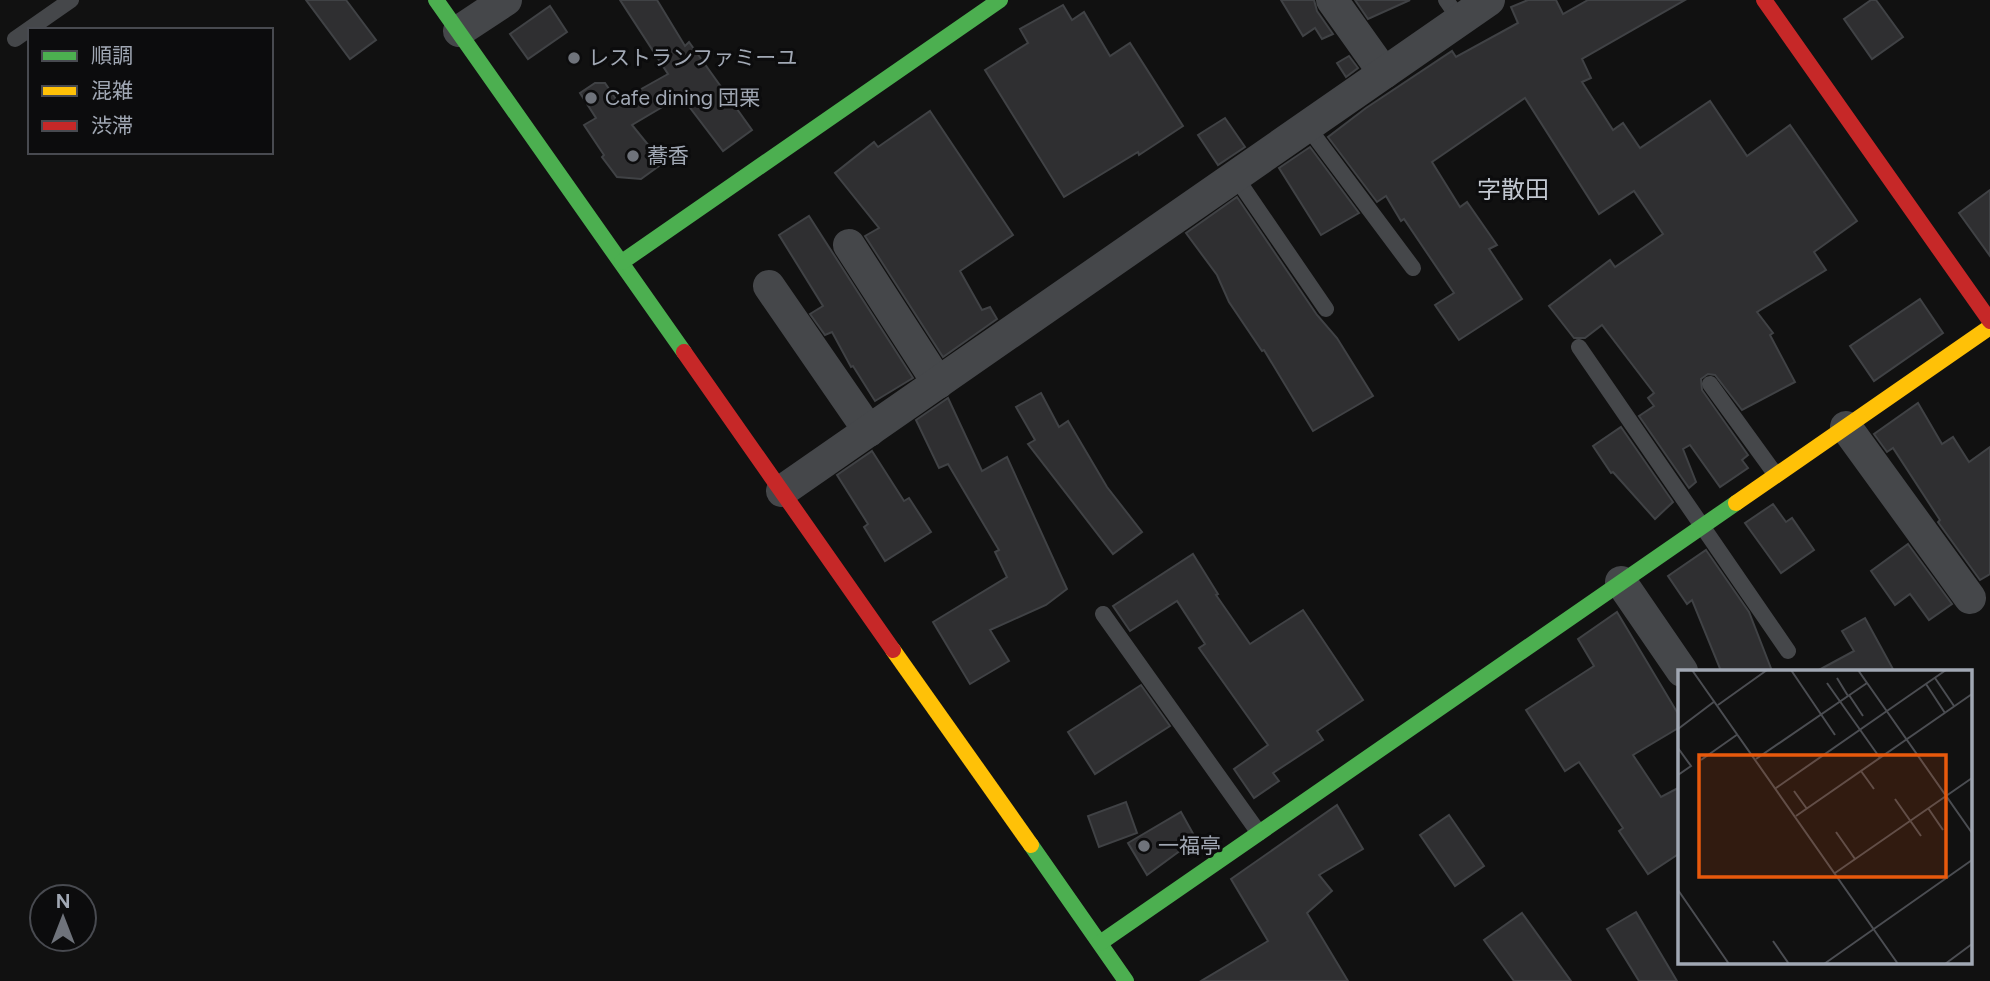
<svg xmlns="http://www.w3.org/2000/svg" width="1990" height="981" font-family="Figtree,'Noto Sans JP',sans-serif">
  <style>
    .building { fill: #2f2f31; stroke: #404245; stroke-width: 2 }
    .lines { fill: none; stroke-linecap: round; stroke-linejoin: round }
    .lane { stroke: #45474a; stroke-width: 16 }
    .street { stroke: #45474a; stroke-width: 32 }
    .fast { stroke: #4caf50; stroke-width: 16 }
    .slow { stroke: #ffc107; stroke-width: 16 }
    .jam { stroke: #c62828; stroke-width: 16 }
    .poi-dot { fill: #6f737b; stroke: #0c0c0d; stroke-width: 2.5 }
    .labels { text-anchor: middle; stroke-width: 6; stroke-linejoin: round; paint-order: stroke }
    .poi-label { font-size: 21px; fill: #a1a8b4; stroke: #0c0c0d; text-anchor: start }
    .quarter-label { font-size: 24px; fill: #c2c7d0; stroke: #0c0c0d }
    .inset-road { fill: none; stroke: #4b4d52; stroke-width: 2 }
    .view { fill: #e8590c; fill-opacity: 0.15; stroke: #e8590c; stroke-width: 3.5 }
    .inset-edge { fill: none; stroke: #a1a8b4; stroke-width: 3.5 }
  </style>
  <rect width="100%" height="100%" fill="#111"/>
  <g class="building">
    <path d="M306,0h40l30,40 -26,19z"/>
    <path d="M620,0h37l28,46 4,-4 63,88 -29,21 -42,-55 -49,29 31,38 -22,16 -24,-2 -15,-20 2,-2 -20,-30 12,-7 -16,-25 15,-10h10l13,19 50,-28z"/>
    <path d="M1281,0h33l3,11 16,23 -11,5 -7,-11 -12,8z"/>
    <path d="M1355,0h55l-42,19z"/>
    <path d="M1528,0h28l7,14 25,-14h97l-103,59 9,19 -9,4 31,48 10,-7 17,25 70,-47 37,55 43,-31 67,96 -43,31 12,18 -69,42 16,21 -3,2 25,47 -53,28 -27,-35 -7,-1 -7,5 1,11 46,65 -6,5 6,8 -28,19 -30,-42 -7,4 13,33 -7,6 -50,-72 15,-10 -6,-8 6,-5 -52,-68 -17,13h-11l-25,-32 61,-46 5,7 48,-33 -29,-43 -35,23 -74,-116 -93,64 28,45 7,-5 30,43 -8,4 33,50 -63,41 -24,-35 19,-12 -50,-74 -3,2 -15,-25 -9,6 -49,-65 38,-29 86,-57 4,6 62,-34 -7,-16z"/>
    <path d="M1871,0h5l27,37 -31,22 -28,-40z"/>
    <path d="M1063,5l9,15 12,-8 26,44 20,-13 53,83 -44,29 -1,-3 -74,45 -79,-127 43,-27 -8,-14z"/>
    <path d="M550,6l17,26 -39,27 -18,-25z"/>
    <path d="M1349,56l9,12 -12,9 -9,-14z"/>
    <path d="M930,111l83,124 -53,36 22,39 8,-3 7,12 -54,38 -78,-121 14,-8 -44,-55 39,-31 4,5z"/>
    <path d="M1225,118l20,29 -27,18 -20,-30z"/>
    <path d="M1310,147l49,66 -38,22 -42,-67z"/>
    <path d="M1990,190v66l-31,-43z"/>
    <path d="M1237,197l80,118 20,23 36,58 -60,35 -49,-81 -2,1 -33,-49 -12,-27 -31,-42z"/>
    <path d="M809,216l104,162 -38,23 -22,-35 -2,1 -19,-35 -7,3 -15,-21 13,-8 -44,-71z"/>
    <path d="M1920,299l23,34 -69,48 -24,-35z"/>
    <path d="M1041,393l18,34 9,-6 39,66 35,45 -29,22 -85,-110 7,-4 -19,-33z"/>
    <path d="M948,398l34,73 25,-14 60,132 -21,16 -56,25 19,31 -39,23 -37,-62 74,-45 -12,-25 4,-2 -51,-86 -9,4 -23,-48z"/>
    <path d="M1918,403l24,41 11,-7 16,25 21,-15v127l-10,6 -42,-58 2,-2 -47,-72 -6,4 -13,-18z"/>
    <path d="M1621,427l52,75 -18,17 -42,-47 -2,1 -18,-27z"/>
    <path d="M872,451l32,50 5,-3 22,34 -46,29 -21,-34 4,-3 -31,-49z"/>
    <path d="M1773,504l13,18 6,-4 22,32 -33,23 -36,-50z"/>
    <path d="M1908,544l44,60 -23,16 -19,-26 -15,11 -24,-34z"/>
    <path d="M1706,550l43,62 23,59h-51l-29,-71 -5,4 -19,-28z"/>
    <path d="M1193,554l25,40 -2,1 34,49 53,-34 60,90 -46,31 6,9 -50,33 6,8 -25,17 -20,-29 34,-24 -69,-97 6,-4 -28,-43 -47,30 -17,-25z"/>
    <path d="M1617,612l63,105v10l-47,28 28,42 19,-10v66l-32,21 -29,-43 4,-3 -44,-66 -14,9 -39,-61 68,-44 -16,-27z"/>
    <path d="M1865,618l29,53h-77l37,-20 -12,-20z"/>
    <path d="M1141,685l29,41 -75,48 -27,-42z"/>
    <path d="M1126,802l11,31 -38,14 -11,-31z"/>
    <path d="M1337,805l26,44 -44,26 13,16 -25,22 41,68h-147l67,-40 -37,-62z"/>
    <path d="M1181,812l15,27 -49,36 -19,-32z"/>
    <path d="M1449,815l35,51 -29,20 -35,-51z"/>
    <path d="M1636,912l41,69h-38l-32,-52z"/>
    <path d="M1522,913l49,68h-57l-30,-41z"/>
  </g>
  <g class="lines">
    <g class="lane">
      <path d="M1446,0l14,20"/>
      <path d="M15,39l56,-39"/>
      <path d="M1307,126l106,142"/>
      <path d="M1235,176l91,133"/>
      <path d="M1579,347l209,304"/>
      <path d="M1710,384l66,91"/>
      <path d="M1103,614l156,219"/>
    </g>
    <g class="street">
      <path d="M1332,0l52,73"/>
      <path d="M459,31l47,-31"/>
      <path d="M849,245l89,138"/>
      <path d="M769,286l100,145"/>
      <path d="M1846,427l124,171"/>
      <path d="M782,491l707,-491"/>
      <path d="M1621,582l61,89"/>
    </g>
    <g class="fast">
      <path d="M436,0l248,352"/>
      <path d="M622,262l378,-262"/>
      <path d="M1031,845l95,136"/>
      <path d="M1100,943l636,-440"/>
    </g>
    <g class="slow">
      <path d="M1736,503l254,-176"/>
      <path d="M893,650l138,195"/>
    </g>
    <g class="jam">
      <path d="M1764,0l226,321"/>
      <path d="M684,352l209,298"/>
    </g>
  </g>
  <g class="poi-dot">
    <circle cx="574" cy="58" r="7"/>
    <circle cx="591" cy="98" r="7"/>
    <circle cx="633" cy="156" r="7"/>
    <circle cx="1144" cy="846" r="7"/>
  </g>
  <g class="labels">
    <g class="poi-label">
      <text x="588" y="65">レストランファミーユ</text>
      <text x="605" y="105">Cafe dining 団栗</text>
      <text x="647" y="163">蕎香</text>
      <text x="1158" y="853">一福亭</text>
    </g>
    <g class="quarter-label">
      <text x="1513" y="198">字散田</text>
    </g>
  </g>
  <g transform="translate(1678 670)">
    <rect width="294" height="294" fill="#111"/>
    <path class="inset-road" d="M14,0l206,294M113,0l44,65M180,0l114,163M159,8l11,18M257,8l19,28M149,13l53,75M248,14l19,29M171,25l14,21M40,35l49,-35M0,59l37,-28M0,78l13,18 -13,9M78,89l111,-76M23,90l37,-26M183,101l13,18M98,118l170,-118M116,121l13,18M217,129l26,37M250,138l15,22M118,146l176,-122M158,162l19,27M157,203l137,-95M0,220l51,74M95,271l16,23M146,294l148,-104M267,294l27,-20"/>
    <path class="view" d="M21,85h247v122h-247z"/>
    <rect width="294" height="294" class="inset-edge"/>
  </g>
  <rect x="28" y="28" width="245" height="126" fill="#0c0c0d" stroke="#484a50" stroke-width="2"/>
  <rect x="42" y="51" width="35" height="10" fill="#4caf50" stroke="#484a50" stroke-width="2"/>
  <text x="91" y="63" font-size="21" fill="#a1a8b4">順調</text>
  <rect x="42" y="86" width="35" height="10" fill="#ffc107" stroke="#484a50" stroke-width="2"/>
  <text x="91" y="98" font-size="21" fill="#a1a8b4">混雑</text>
  <rect x="42" y="121" width="35" height="10" fill="#c62828" stroke="#484a50" stroke-width="2"/>
  <text x="91" y="133" font-size="21" fill="#a1a8b4">渋滞</text>
  <g transform="translate(63 918)"><circle r="33" fill="#0c0c0d" stroke="#484a50" stroke-width="2"/>
  <path d="M0-5L12 26L0 18L-12 26Z" fill="#6f737b"/>
  <text y="-10" font-size="19" font-weight="bold" text-anchor="middle" fill="#a1a8b4">N</text>
  </g>
</svg>
